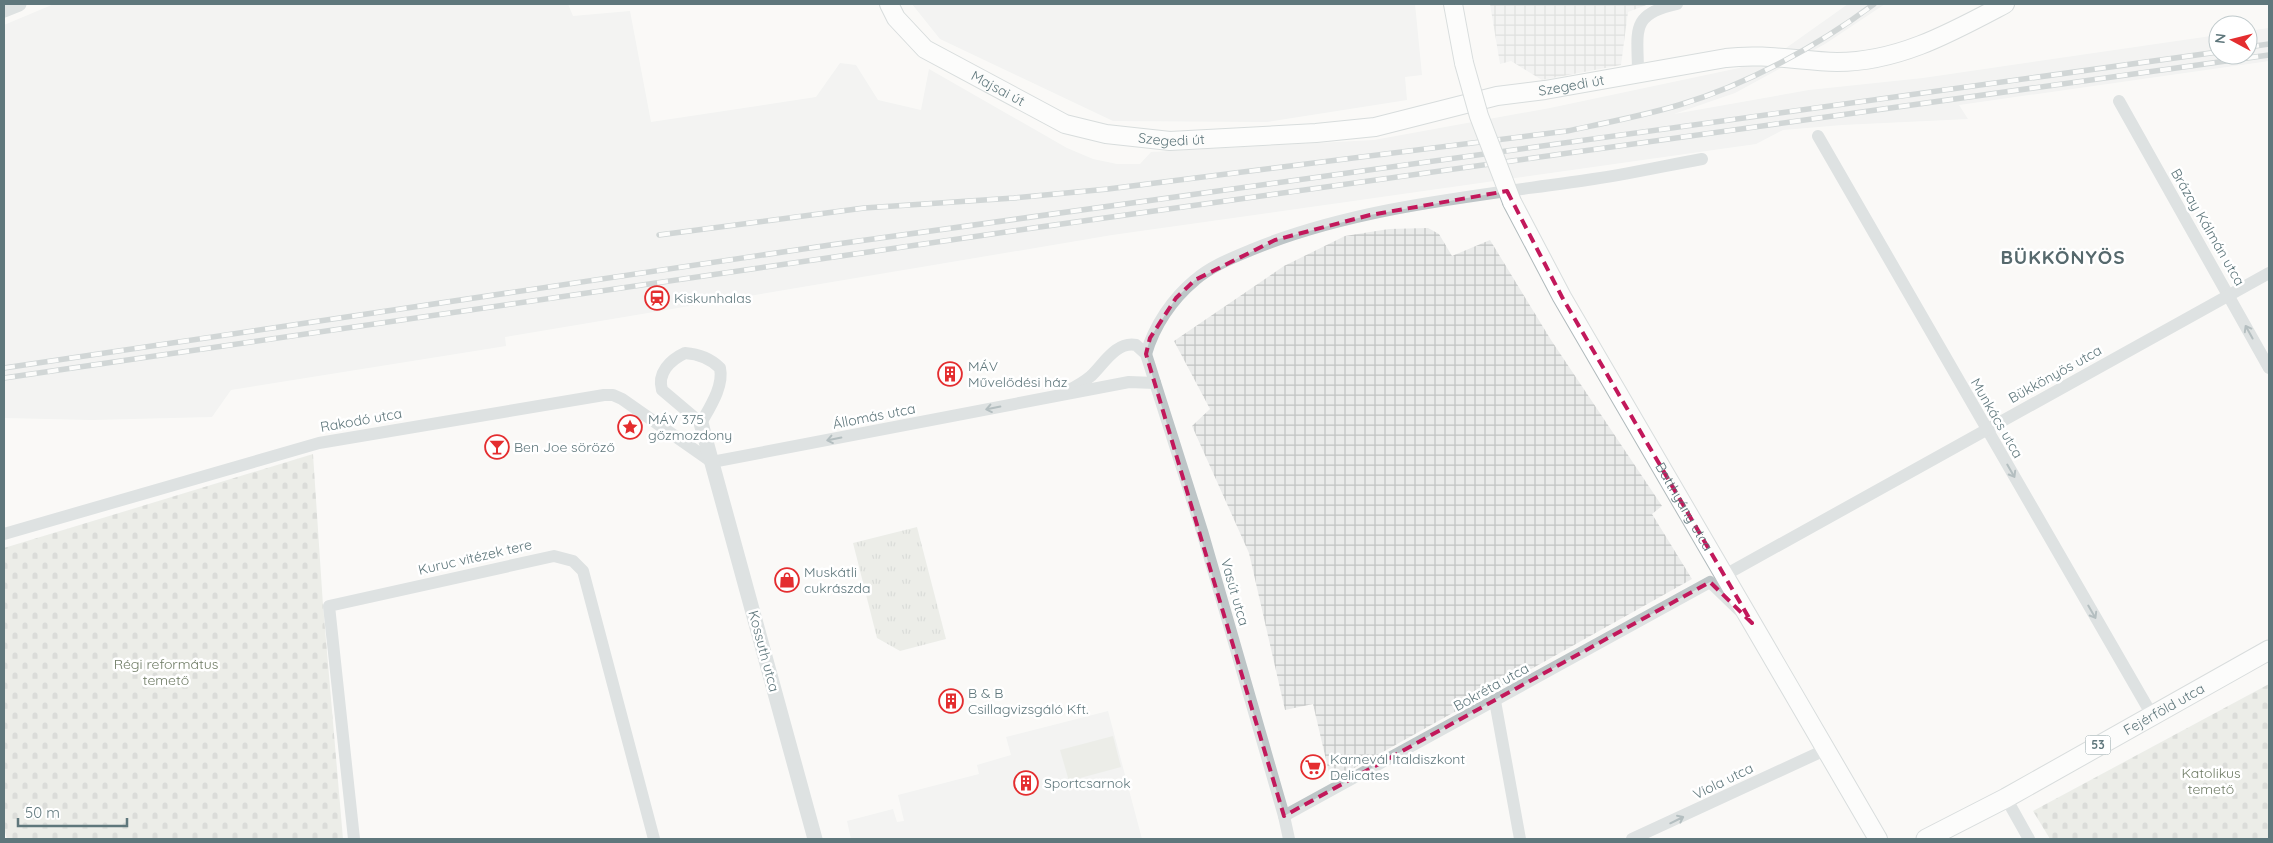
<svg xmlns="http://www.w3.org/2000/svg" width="2273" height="843" font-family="Quicksand,sans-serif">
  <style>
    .built { fill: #eaebea }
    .industrial { fill: url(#industrial-grid) }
    .grass { fill: url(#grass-tufts) }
    .cemetery { fill: url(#cemetery-stones) }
    .pitch { fill: #dbded6 }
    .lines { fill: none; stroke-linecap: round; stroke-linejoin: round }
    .secondary-casing { stroke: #b0babc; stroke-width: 20 }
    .primary-casing { stroke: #b1babc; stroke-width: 21 }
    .minor { stroke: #bdc5c7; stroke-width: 12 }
    .tertiary { stroke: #bdc5c7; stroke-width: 15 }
    .secondary { stroke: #fff; stroke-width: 18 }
    .primary { stroke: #fff; stroke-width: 19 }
    .rail-casing { stroke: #9fabae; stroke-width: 5.5 }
    .rail { stroke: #fff; stroke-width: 4; stroke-dasharray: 11; stroke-linecap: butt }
    .secondary-bridge-casing { stroke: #b0babc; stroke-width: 20; stroke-linecap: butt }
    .secondary-bridge { stroke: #fff; stroke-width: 18 }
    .oneway { stroke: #5f777c }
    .marked { fill: none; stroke: #c2185b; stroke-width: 4; stroke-dasharray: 10 6; stroke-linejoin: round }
    .labels { text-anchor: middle; stroke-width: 5; stroke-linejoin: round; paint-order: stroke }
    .shield { fill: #fff; stroke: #8fa0a3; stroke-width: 1 }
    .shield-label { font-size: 12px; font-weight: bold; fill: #5f777c }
    .street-label { font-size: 14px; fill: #5f777c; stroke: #fff }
    .poi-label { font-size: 14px; fill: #5f777c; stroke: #fff; text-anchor: start }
    .park-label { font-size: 14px; fill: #6d7a63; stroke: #fff }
    .district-label { font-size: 19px; font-weight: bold; letter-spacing: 1px; fill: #56696d; stroke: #fff }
  </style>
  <defs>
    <pattern id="industrial-grid" width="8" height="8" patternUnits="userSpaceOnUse" patternTransform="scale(1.25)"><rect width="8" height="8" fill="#eaebea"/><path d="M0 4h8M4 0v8" fill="none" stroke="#c1c3c3"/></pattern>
    <pattern id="grass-tufts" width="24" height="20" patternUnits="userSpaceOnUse" patternTransform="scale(1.25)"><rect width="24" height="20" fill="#dbded6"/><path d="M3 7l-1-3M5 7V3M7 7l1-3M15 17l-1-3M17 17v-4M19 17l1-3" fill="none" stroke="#b5b9b3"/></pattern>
    <pattern id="cemetery-stones" width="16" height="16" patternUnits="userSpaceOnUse" patternTransform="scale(1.25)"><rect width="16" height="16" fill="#dbded6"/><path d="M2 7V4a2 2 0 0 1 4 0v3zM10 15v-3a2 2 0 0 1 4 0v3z" fill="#b5b9b3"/></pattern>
  </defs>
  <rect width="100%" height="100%" fill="#faf9f7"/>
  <g class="built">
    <path d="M54,4h514l5,12 57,-5 21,111 165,-25 24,-34 16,2 22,35 43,10 8,-41 138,79 26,11 24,5h23l11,-12 223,-12 176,-32 189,-40 47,-20 62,-44h37l-60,40 -90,49 -61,21 135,-24 114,-12 295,-43v20h30v-24l21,-3v33l-310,44 9,14 -126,6 -59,5 -27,14 -644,91 -607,102 1,9 -275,44 -19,27 -120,3 -88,-2v-393z"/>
    <path d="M912,4h503l7,71 -17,2 2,23 -140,22 -154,-1 -173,-82z"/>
    <path d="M1108,711l34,128h-291l-4,-18 46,-12 4,13 7,-1 -6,-26 81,-21 -2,-9 34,-10 -5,-18z"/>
  </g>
  <g class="industrial">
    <path d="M1490,4h159l-21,8 -7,53 -79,15 -31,-19 -11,3z"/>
    <path d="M1428,228l11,6 13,22 38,-16 61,100 111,166 -10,8 40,65 -361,202 -18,-77 -28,6 -36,-157 -57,-127 18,-17 -36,-68 110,-75 61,-30 44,-7z"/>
  </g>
  <path class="grass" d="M917,527l29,112 -46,12 -23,-13 -24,-95z"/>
  <g class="cemetery">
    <path d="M313,454l10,151 20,234h-336l-3,-11v-280z"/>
    <path d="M2269,684v155h-219l-17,-28z"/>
  </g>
  <path class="pitch" d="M1113,736l8,31 -52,14 -9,-31z"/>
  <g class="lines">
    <g class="secondary-casing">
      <g id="secondary">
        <path id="s1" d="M889,4l7,14 29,31 140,75 41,10 64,7 146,-8 59,-6 122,-31 48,-6 181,-32c37,-5 74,3 111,4 62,0 115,-30 168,-58"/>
        <path d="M1453,4l11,59"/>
        <path id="s2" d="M1512,202l50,95 316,542"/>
      </g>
    </g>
    <g class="primary-casing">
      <g id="primary">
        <path id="s3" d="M1926,839l80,-41 263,-148"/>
      </g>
    </g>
    <g class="minor">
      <path d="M1638,73c0,-41 -9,-59 39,-69"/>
      <path d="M2119,101l150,267"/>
      <path d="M1818,136l334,579"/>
      <path d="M685,353c14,1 25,5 35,15 4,18 -10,39 -19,55l-39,-33c-5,-17 8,-30 23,-37z"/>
      <path d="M1146,354c8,-28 26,-55 49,-74 16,-14 37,-22 56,-30 103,-43 226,-54 336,-70 38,-5 76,-14 115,-21"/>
      <path d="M1067,391c8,-4 17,-9 24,-15 12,-11 25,-35 45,-31l10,9 56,177 82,285 5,23"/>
      <path d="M4,534l315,-91 285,-48h9l9,4 90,63 417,-80 26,1"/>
      <path d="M1725,575l544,-302"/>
      <path d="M1495,701l25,138"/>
      <path d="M2006,798l23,41"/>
      <path d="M1284,816l426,-234 32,31"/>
      <path d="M354,839l-25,-233 225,-50 19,5 10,10 71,268"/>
      <path d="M1632,839l195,-90"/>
    </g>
    <g class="tertiary">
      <path d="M4,10l15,-6"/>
      <path d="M701,423l114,416"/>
    </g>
    <use href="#secondary" class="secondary"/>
    <use href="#primary" class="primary"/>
    <g class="rail-casing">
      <g id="rail">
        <path d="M2248,47l21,-3"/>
        <path d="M659,235l205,-27 150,-10 94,-9 459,-58c38,-8 75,-15 112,-26 67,-20 139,-59 195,-101"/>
        <path d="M4,368l826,-123 1388,-193"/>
        <path d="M4,378l1036,-151 1229,-172"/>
      </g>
    </g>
    <use href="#rail" class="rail"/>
    <g class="secondary-bridge-casing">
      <path id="secondary-bridge" d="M1464,63l15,53 33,86"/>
    </g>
    <use href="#secondary-bridge" class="secondary-bridge"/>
  </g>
  <defs><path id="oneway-shaft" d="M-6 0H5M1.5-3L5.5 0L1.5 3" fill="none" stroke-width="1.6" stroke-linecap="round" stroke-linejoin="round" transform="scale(1.25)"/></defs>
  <g class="oneway">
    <use href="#oneway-shaft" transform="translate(2249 332) rotate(-119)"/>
    <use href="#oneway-shaft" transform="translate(993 408) rotate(169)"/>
    <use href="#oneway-shaft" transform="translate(834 439) rotate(169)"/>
    <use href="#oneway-shaft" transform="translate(2011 471) rotate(60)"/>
    <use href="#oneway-shaft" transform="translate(2092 612) rotate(60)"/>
    <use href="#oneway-shaft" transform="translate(1677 820) rotate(-26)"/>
  </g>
  <path d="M0 0H2273V843H0ZM1507,191l55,106 190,326 -42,-41 -426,234 -138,-462 4,-16 26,-40 19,-18 80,-40 95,-25z" fill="#faf9f7" fill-opacity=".55" fill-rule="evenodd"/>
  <path class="marked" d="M1507,191l55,106 190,326 -42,-41 -426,234 -138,-462 4,-16 26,-40 19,-18 80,-40 95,-25z"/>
  <defs>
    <g id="station-ring" transform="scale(1.25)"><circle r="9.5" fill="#fff" stroke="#e42d2f" stroke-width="1.5"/><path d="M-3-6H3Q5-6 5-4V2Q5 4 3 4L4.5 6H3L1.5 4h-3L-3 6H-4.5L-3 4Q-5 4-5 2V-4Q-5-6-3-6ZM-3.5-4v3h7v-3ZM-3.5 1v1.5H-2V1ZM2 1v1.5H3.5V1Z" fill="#e42d2f"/></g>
    <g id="building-ring" transform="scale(1.25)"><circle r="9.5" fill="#fff" stroke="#e42d2f" stroke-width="1.5"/><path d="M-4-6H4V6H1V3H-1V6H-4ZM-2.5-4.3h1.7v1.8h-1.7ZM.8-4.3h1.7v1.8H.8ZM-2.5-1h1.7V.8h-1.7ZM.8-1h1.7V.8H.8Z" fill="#e42d2f"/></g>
    <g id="sight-ring" transform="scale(1.25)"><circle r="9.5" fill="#fff" stroke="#e42d2f" stroke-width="1.5"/><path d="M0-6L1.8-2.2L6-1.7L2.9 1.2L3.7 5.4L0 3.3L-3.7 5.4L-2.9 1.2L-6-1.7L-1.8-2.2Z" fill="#e42d2f"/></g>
    <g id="bar-ring" transform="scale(1.25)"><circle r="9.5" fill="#fff" stroke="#e42d2f" stroke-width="1.5"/><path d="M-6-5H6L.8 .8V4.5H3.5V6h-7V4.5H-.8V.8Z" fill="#e42d2f"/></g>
    <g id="shop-ring" transform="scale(1.25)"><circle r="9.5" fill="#fff" stroke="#e42d2f" stroke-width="1.5"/><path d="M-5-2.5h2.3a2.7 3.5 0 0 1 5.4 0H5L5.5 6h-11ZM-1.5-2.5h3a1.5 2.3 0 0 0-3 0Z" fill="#e42d2f"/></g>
    <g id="supermarket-ring" transform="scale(1.25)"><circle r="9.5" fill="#fff" stroke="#e42d2f" stroke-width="1.5"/><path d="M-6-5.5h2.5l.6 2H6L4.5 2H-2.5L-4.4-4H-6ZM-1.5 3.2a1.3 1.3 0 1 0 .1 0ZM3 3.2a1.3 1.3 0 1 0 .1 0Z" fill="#e42d2f"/></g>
  </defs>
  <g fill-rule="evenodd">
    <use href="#station-ring" x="657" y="298"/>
    <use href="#building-ring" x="950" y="374"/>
    <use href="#sight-ring" x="630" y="427"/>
    <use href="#bar-ring" x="497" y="447"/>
    <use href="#shop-ring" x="787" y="580"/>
    <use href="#building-ring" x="951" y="701"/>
    <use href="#supermarket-ring" x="1313" y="767"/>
    <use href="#building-ring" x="1026" y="783"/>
  </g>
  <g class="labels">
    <rect class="shield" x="2085.5" y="735.5" width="25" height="19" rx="4"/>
    <g class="shield-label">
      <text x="2098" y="749">53</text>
    </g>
    <g class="street-label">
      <text dy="5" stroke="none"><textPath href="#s1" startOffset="730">Szegedi út</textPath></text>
      <text dy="5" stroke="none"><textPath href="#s1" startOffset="141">Majsai út</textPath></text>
      <text dy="5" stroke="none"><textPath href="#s1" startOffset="325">Szegedi út</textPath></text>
      <text transform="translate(2208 227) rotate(60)" y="5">Brázay Kálmán utca</text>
      <text transform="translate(2055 374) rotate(-29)" y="5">Bükkönyös utca</text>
      <text transform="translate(874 416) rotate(-11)" y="5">Állomás utca</text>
      <text transform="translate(1997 418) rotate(60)" y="5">Munkács utca</text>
      <text transform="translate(361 420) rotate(-10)" y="5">Rakodó utca</text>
      <text dy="5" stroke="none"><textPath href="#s2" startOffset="350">Batthyány utca</textPath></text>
      <text transform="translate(475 557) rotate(-13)" y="5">Kuruc vitézek tere</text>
      <text transform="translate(1235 592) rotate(74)" y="5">Vasút utca</text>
      <text transform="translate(764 651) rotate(75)" y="5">Kossuth utca</text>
      <text transform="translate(1491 687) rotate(-29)" y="5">Bokréta utca</text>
      <text dy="5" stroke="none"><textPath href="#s3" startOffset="271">Fejérföld utca</textPath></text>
      <text transform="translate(1723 781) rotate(-26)" y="5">Viola utca</text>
    </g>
    <g class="poi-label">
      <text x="674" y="303">Kiskunhalas</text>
      <text x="968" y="371">MÁV<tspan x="968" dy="16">Művelődési ház</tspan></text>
      <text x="648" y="424">MÁV 375<tspan x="648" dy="16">gőzmozdony</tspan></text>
      <text x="514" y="452">Ben Joe söröző</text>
      <text x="804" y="577">Muskátli<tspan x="804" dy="16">cukrászda</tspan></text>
      <text x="968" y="698">B &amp; B<tspan x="968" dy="16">Csillagvizsgáló Kft.</tspan></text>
      <text x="1330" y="764">Karnevál Italdiszkont<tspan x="1330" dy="16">Delicates</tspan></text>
      <text x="1044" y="788">Sportcsarnok</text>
    </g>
    <g class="park-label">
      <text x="166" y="669">Régi református<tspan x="166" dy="16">temető</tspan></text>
      <text x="2211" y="778">Katolikus<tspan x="2211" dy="16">temető</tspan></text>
    </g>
    <g class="district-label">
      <text x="2063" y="264">BÜKKÖNYÖS</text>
    </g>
  </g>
  <rect width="2273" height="843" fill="none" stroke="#5f777c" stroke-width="10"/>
  <g transform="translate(2233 40) rotate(277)"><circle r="24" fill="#ffffff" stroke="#bfc9cb"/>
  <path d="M0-4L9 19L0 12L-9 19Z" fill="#e42d2f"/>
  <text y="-8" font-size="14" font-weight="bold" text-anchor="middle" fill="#5f777c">N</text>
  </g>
  <path d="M18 818v8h109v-8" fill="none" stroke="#5f777c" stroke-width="2.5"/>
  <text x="25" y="818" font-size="15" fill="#5f777c" stroke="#ffffff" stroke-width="4" paint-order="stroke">50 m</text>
</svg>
